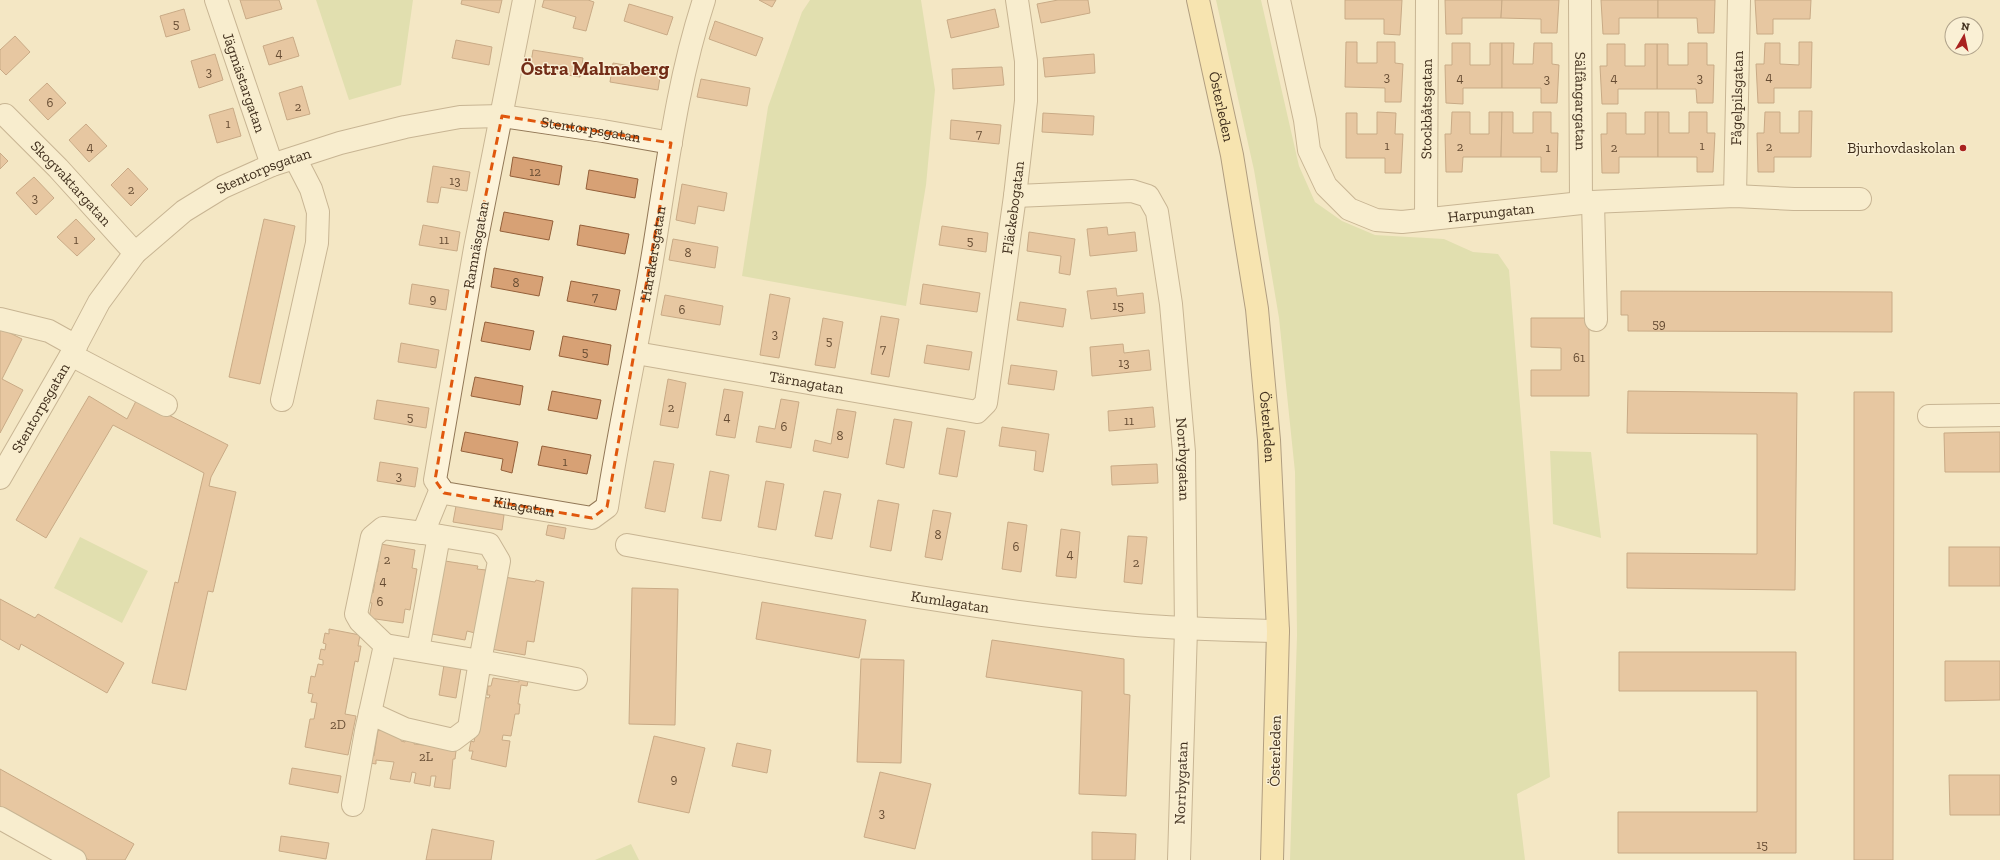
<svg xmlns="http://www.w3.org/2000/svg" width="2000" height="860" font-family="'Zilla Slab',serif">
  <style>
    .green { fill: #cbd496 }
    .building { fill: #d7a175; stroke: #94603a }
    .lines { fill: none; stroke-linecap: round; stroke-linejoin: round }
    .minor-casing { stroke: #927857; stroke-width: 24 }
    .major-casing { stroke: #5f452c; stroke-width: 24 }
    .minor { stroke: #fdf3d9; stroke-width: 22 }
    .major { stroke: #fbdf98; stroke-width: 22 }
    .marked { fill: none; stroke: #e0570d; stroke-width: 3; stroke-dasharray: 8 5; stroke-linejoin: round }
    .poi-dot { fill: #a9221f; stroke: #faf0d5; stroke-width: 1.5 }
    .labels { text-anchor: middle; stroke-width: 3; stroke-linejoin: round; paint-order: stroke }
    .number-label { font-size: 13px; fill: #664c33 }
    .street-label { font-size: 15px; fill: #402f1d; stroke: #faf0d5 }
    .poi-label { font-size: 15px; fill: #402f1d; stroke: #faf0d5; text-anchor: end }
    .district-label { font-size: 19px; font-weight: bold; fill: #722d17; stroke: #faf0d5 }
  </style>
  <rect width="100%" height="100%" fill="#f4e7c4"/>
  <g class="green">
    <path d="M316,0h97l-12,85 -52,15z"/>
    <path d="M810,0h111l14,90 -9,95 -20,121 -164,-30 26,-169 34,-95z"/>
    <path d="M1216,0h45l38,166 16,36 27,19 33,14 69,4 29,13 25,2 11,16 41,507 -33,17 8,66h-235l7,-225 -2,-163 -16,-154 -25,-148z"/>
    <path d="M1550,451l41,1 10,86 -48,-14z"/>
    <path d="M80,537l68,34 -26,52 -68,-35z"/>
    <path d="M631,844l8,16h-44z"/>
  </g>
  <g class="building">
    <path d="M240,0h39l3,9 -36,10z"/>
    <path d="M462,0h40l-3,13 -38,-9z"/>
    <path d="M544,0h44l6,2 -8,29 -13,-3 3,-11 -34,-10z"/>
    <path d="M759,0h17l-4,7z"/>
    <path d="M1058,0h30l2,13 -49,10 -4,-19z"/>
    <path d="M1345,0h57l-2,35 -16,-1v-15h-39z"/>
    <path d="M1445,0h57l-1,18h-39v16h-16z"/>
    <path d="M1502,0h57l-2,33h-16v-14l-40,-1z"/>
    <path d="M1601,0h57v18h-39v16h-16z"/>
    <path d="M1658,0h57l-1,33h-16l-1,-15h-39z"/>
    <path d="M1755,0h56l-1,19h-37v15h-16z"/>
    <path d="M629,4l44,13 -6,18 -43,-14z"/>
    <path d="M184,9l6,21 -24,7 -6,-21z"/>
    <path d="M995,9l4,18 -48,11 -4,-18z"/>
    <path d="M715,21l48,17 -7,18 -47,-17z"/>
    <path d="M15,36l15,16 -24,23 -6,-6v-19z"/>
    <path d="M293,37l6,19 -30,9 -6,-19z"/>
    <path d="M456,40l36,7 -3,18 -37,-7z"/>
    <path d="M1346,42h11v21h20v-21h18v21l8,1 -2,38h-16v-14l-40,-1z"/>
    <path d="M1799,42h13l-1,46h-37v15h-16l-2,-39h8l1,-21h15v21l19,1z"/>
    <path d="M1452,43h18v22h20v-22h12v45h-39v16l-17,-1 -1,-38h7z"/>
    <path d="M1502,43h12l-1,21h20l1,-21h18v21l7,1 -2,38h-16v-15h-39z"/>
    <path d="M1688,43h19v22h7l-1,38h-16l-1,-14h-39v-45h11v21h20z"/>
    <path d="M1607,44h18v22h20v-22h12v45h-39v15h-16l-2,-38h7z"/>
    <path d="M533,50l50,8 -3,19 -50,-8z"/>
    <path d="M215,54l8,26 -24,8 -8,-27z"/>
    <path d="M1094,54l1,19 -50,4 -2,-19z"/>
    <path d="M613,63l48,8 -3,19 -48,-8z"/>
    <path d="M1002,67l2,18 -51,4 -1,-20z"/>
    <path d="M701,79l49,9 -3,18 -50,-9z"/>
    <path d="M47,83l19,20 -18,17 -19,-20z"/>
    <path d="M302,86l8,28 -23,6 -8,-27z"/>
    <path d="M233,108l8,28 -24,7 -8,-28z"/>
    <path d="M1799,111h13l-1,46h-37v15h-16l-1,-39h7l1,-21h15v21h19z"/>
    <path d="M1377,112l19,1 -1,21h8l-2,39h-16v-15h-39v-45h11v21h20z"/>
    <path d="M1452,112h18v22h19v-22h13l-1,45h-38l-1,15h-16l-1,-38h6z"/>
    <path d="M1502,112h11v21h20v-21h18v21h7l-1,39h-16v-15h-40z"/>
    <path d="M1645,112h13v45h-39v16h-17l-1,-39h6v-21h19v21h19z"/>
    <path d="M1658,112h11v21h20v-21h18v21h8l-2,39h-16v-15h-39z"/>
    <path d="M1043,113l51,3 -1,19 -51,-3z"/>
    <path d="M951,120l50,5 -2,19 -49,-5z"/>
    <path d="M86,124l21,22 -18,16 -20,-22z"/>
    <path d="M0,153l8,8 -8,8z"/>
    <path d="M513,157l49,9 -3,19 -49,-9z"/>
    <path d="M433,166l37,6 -3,19 -26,-4 -3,16 -11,-1z"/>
    <path d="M128,168l20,21 -17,17 -20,-21z"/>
    <path d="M589,170l49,9 -3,19 -49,-9z"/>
    <path d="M34,177l20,21 -18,17 -20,-22z"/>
    <path d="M682,184l45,9 -3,18 -26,-5 -3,18 -19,-4z"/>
    <path d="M504,212l49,9 -4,19 -49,-9z"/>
    <path d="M76,219l19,20 -18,17 -20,-19z"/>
    <path d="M264,219l31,7 -35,158 -31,-7z"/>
    <path d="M423,225l37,7 -3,19 -38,-6z"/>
    <path d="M580,225l49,9 -4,20 -48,-9z"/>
    <path d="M942,226l46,7 -2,19 -47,-7z"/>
    <path d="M1107,227l1,8 27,-3 2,19 -47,5 -3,-27z"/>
    <path d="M1029,232l46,7 -5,36 -11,-2 2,-17 -34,-5z"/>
    <path d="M673,239l45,8 -3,21 -46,-8z"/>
    <path d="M494,268l49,9 -4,19 -48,-9z"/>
    <path d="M571,281l49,9 -4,20 -49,-9z"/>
    <path d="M412,284l37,6 -3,20 -37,-6z"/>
    <path d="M923,284l57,9 -3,19 -57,-8z"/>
    <path d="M1116,288l1,8 26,-3 2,20 -54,6 -4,-28z"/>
    <path d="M1621,291l271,1v40l-264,-1v-16h-7z"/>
    <path d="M770,294l20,4 -11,60 -19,-3z"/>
    <path d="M665,295l58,11 -3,19 -59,-10z"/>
    <path d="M1020,302l46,7 -3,18 -46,-7z"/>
    <path d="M881,316l18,3 -10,58 -18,-3z"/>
    <path d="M823,318l20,4 -8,46 -20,-3z"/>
    <path d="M1531,318h58v78h-58v-26h30v-22l-30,-1z"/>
    <path d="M485,322l49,9 -4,19 -49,-9z"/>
    <path d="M0,328l22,11 -20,40 21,11 -23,43z"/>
    <path d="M563,336l48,9 -3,20 -49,-9z"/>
    <path d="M401,343l38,7 -3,18 -38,-6z"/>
    <path d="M1123,344l1,9 25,-3 2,20 -59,6 -2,-29z"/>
    <path d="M927,345l45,7 -3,18 -45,-7z"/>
    <path d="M1011,365l46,6 -3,19 -46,-6z"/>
    <path d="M475,377l48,9 -3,19 -49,-9z"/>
    <path d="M668,379l18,4 -8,45 -18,-3z"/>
    <path d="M724,389l19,3 -8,46 -19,-3z"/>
    <path d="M552,391l49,9 -4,19 -49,-9z"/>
    <path d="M1628,391l169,2 -2,197 -168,-2v-35l130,1v-120l-130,-1z"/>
    <path d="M1854,392h40l-1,468h-39z"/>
    <path d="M89,396l38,23 10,-20 91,46 -17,32 -2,9 27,6 -23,100 -5,-1 -22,99 -34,-7 23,-101 3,1 26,-110 -91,-48 -67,113 -30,-18z"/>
    <path d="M781,399l18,3 -8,46 -35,-6 3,-16 16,3z"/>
    <path d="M377,400l52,8 -3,20 -52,-9z"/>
    <path d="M1153,407l2,20 -46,4 -1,-20z"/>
    <path d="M837,409l19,3 -8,46 -35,-7 2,-11 16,4z"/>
    <path d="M894,419l18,3 -8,46 -18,-4z"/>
    <path d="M1002,427l47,7 -6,38 -9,-2 2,-19 -37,-5z"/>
    <path d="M947,428l18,3 -8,46 -18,-3z"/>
    <path d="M465,432l53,10 -6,31 -11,-3 2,-11 -42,-8z"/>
    <path d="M2000,432v40h-55l-1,-39z"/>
    <path d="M542,446l49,9 -4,19 -49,-9z"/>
    <path d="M654,461l20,3 -9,48 -20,-4z"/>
    <path d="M380,462l38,6 -3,19 -38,-6z"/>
    <path d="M1157,464l1,19 -46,2 -1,-19z"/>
    <path d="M710,471l19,4 -8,46 -19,-3z"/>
    <path d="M766,481l18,3 -8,46 -18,-3z"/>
    <path d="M824,491l17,3 -9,45 -17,-3z"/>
    <path d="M878,500l21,4 -8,47 -21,-4z"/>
    <path d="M456,506l48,9 -2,15 -49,-8z"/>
    <path d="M933,510l18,3 -9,47 -17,-3z"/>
    <path d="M1008,522l19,3 -6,47 -19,-3z"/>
    <path d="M548,525l18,3 -2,11 -18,-4z"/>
    <path d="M1061,529l19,3 -4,46 -20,-2z"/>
    <path d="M1128,536l19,1 -5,47 -18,-2z"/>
    <path d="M381,544l34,6 -3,18 5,1 -7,41 -5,-1 -2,14 -34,-5 3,-15 -5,-1 2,-9h4l2,-11 -4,-1 2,-9h4l2,-11 -4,-1 2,-10 3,1z"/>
    <rect x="1949" y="547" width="51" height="39"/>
    <path d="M445,561l33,5 -1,3 9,1 -11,63 -8,-2 -2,9 -33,-6z"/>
    <path d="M504,577l31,5 1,-2 8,2 -10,60 -7,-1 -2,14 -34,-6z"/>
    <path d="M632,588l46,1 -3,136 -46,-1z"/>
    <path d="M0,599l35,19 3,-4 86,49 -17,30 -86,-49 -2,6 -19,-11z"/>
    <path d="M762,602l104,18 -7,38 -103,-19z"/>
    <path d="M329,629l31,6 -2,11h3l-3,16 -3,-1 -10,53 11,2 -8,39 -43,-8 5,-28h4l3,-16 -6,-1 2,-8 -5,-1 3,-17 4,1 3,-13 5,1v-5l-4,-1 2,-10 4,1 1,-6 -3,-1 2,-10 4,1z"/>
    <path d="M992,640l132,19v35l6,1 -4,101 -47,-2 3,-103 -96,-14z"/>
    <path d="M1619,652h177v201h-178v-41h139v-121h-138z"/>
    <path d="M861,659l43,1 -3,103 -44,-1z"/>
    <path d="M1945,661h55v39l-55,1z"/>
    <path d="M444,665l17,3 -5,30 -17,-3z"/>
    <path d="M493,678l26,4v-3l9,2 -1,5 -6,-1 -3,19h2l-1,10h-4l-4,22 -8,-1 -1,5 8,1 -4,26 -35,-8 2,-8h-4l2,-10 3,1 8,-45 7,1 1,-3h-3l1,-9h3z"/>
    <path d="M378,730l24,3 -1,8 4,1 1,-3 9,1 -1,4 10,1 1,-4 10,2 -1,4 22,4 -1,8h-2l-3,30 -16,-2 2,-11h-5l-1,10 -16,-3 2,-10 -4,-1 -2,10 -20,-3 4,-17 -18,-2v4l-6,-1 1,-8 3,1z"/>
    <path d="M654,736l51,12 -16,65 -51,-11z"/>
    <path d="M737,743l34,7 -4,23 -35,-7z"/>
    <path d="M292,768l49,8 -3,17 -49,-9z"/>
    <path d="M0,769l134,75 -9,16h-36l-89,-50z"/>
    <path d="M880,772l51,12 -16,65 -51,-12z"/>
    <path d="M1949,775h51v40h-50z"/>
    <path d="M432,829l62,12 -3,19h-65z"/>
    <path d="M1092,832l44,2 -1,26h-43z"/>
    <path d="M281,836l48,7 -3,16 -47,-8z"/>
  </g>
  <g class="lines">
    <g class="minor-casing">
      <g id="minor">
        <path id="s1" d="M216,0l56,165"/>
        <path id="s2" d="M524,0l-49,248 -40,232 9,13 148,25 15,-11c13,-85 32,-168 46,-253 14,-85 24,-172 51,-254"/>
        <path id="s3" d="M1279,0l26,120 4,30 17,36 23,23 27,11 26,2 189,-20 144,-6 59,3h66"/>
        <path id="s4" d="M1580,0l1,203"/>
        <path id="s5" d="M5,115l53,53 77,85"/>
        <path id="s6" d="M1015,196l117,-5 16,5 9,16 14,92 13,148 2,177 -7,231"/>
        <path id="s7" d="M1735,196l4,-196"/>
        <path d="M1593,202l3,118"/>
        <path id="s8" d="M1426,218l1,-218"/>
        <path d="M0,319l49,12 27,15"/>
        <path id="s9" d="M636,353l341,59 9,-9 29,-207 11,-95v-40l-9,-61"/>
        <path d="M71,355l95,50"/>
        <path d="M282,400l35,-157 1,-31 -7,-23 -16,-31"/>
        <path d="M1929,416l71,-1"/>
        <path id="s10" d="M0,478l71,-123 28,-53 36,-49 49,-42 39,-24 49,-22 68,-22 65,-16 55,-10 42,-1 101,15 68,12"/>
        <path id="s11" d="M627,545c165,29 331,64 499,79 50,5 101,6 152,7"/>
        <path d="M385,645l95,16 19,-100 -10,-17 -66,-11"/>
        <path d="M418,650l21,-114"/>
        <path d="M370,713l35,16 48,11 16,-12 11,-67 96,18"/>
        <path d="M353,805l13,-74 19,-86 -25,-24 -4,-7 16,-77 11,-9 40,5 18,-44"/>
        <path d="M0,818l75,42"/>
      </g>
    </g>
    <g class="major-casing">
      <g id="major">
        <path id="s12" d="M1198,0l34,155 25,154 12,131 9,191 -6,229"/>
      </g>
    </g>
    <use href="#minor" class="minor"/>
    <use href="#major" class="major"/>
  </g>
  <path d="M0 0H2000V860H0ZM502,116l169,27 -64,364 -15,11 -148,-25 -9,-13 40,-232z" fill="#f4e7c4" fill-opacity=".55" fill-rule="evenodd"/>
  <path class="marked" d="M502,116l169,27 -64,364 -15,11 -148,-25 -9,-13 40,-232z"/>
  <circle class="poi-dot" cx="1963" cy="148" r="4"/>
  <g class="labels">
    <g class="number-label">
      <text x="176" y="28">5</text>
      <text x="279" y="57">4</text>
      <text x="209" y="76">3</text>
      <text x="1387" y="81">3</text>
      <text x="1769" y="81">4</text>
      <text x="1460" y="82">4</text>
      <text x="1614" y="82">4</text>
      <text x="1700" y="82">3</text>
      <text x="1547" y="83">3</text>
      <text x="50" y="107">6</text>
      <text x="298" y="111">2</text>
      <text x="228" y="128">1</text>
      <text x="979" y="138">7</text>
      <text x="1387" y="150">1</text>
      <text x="1702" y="150">1</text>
      <text x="90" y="151">4</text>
      <text x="1460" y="151">2</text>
      <text x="1769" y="151">2</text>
      <text x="1548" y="152">1</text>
      <text x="1614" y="152">2</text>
      <text x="535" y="176">12</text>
      <text x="455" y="185">13</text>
      <text x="131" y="194">2</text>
      <text x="35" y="202">3</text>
      <text x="76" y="244">1</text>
      <text x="444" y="244">11</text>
      <text x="970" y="245">5</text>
      <text x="688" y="257">8</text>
      <text x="516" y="287">8</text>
      <text x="595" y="301">7</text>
      <text x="433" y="303">9</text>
      <text x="1118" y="310">15</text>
      <text x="682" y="314">6</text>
      <text x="1659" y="328">59</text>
      <text x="775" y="338">3</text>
      <text x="829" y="345">5</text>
      <text x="883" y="353">7</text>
      <text x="585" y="356">5</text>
      <text x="1579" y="362">61</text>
      <text x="1124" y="367">13</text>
      <text x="671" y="412">2</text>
      <text x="410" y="421">5</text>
      <text x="727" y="421">4</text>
      <text x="1129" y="425">11</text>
      <text x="784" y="431">6</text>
      <text x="840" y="440">8</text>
      <text x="565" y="466">1</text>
      <text x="399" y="480">3</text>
      <text x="938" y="539">8</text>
      <text x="1016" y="551">6</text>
      <text x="1070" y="558">4</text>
      <text x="387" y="564">2</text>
      <text x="1136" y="567">2</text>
      <text x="383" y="585">4</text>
      <text x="380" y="606">6</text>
      <text x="338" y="729">2D</text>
      <text x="426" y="761">2L</text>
      <text x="674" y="783">9</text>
      <text x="882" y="817">3</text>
      <text x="1762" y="849">15</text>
    </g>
    <g class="street-label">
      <text dy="5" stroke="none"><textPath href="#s1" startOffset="87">Jägmästargatan</textPath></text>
      <text dy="5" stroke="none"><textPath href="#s7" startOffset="98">Fågelpilsgatan</textPath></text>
      <text dy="5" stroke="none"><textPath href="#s4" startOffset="101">Sälfångargatan</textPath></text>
      <text dy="5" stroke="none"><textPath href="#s12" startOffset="109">Österleden</textPath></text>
      <text dy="5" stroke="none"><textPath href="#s8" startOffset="109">Stockbåtsgatan</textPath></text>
      <text dy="5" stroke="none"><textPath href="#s10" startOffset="753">Stentorpsgatan</textPath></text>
      <text dy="5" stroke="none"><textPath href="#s10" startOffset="417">Stentorpsgatan</textPath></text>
      <text dy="5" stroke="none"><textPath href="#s5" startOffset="95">Skogvaktargatan</textPath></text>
      <text dy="5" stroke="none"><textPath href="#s9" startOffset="556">Fläckebogatan</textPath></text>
      <text dy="5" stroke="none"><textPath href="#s3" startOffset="370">Harpungatan</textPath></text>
      <text transform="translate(476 245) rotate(-80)" y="5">Ramnäsgatan</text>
      <text dy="5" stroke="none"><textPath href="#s2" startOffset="930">Harakersgatan</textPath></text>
      <text dy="5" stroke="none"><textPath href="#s9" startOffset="173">Tärnagatan</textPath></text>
      <text dy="5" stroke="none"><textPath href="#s10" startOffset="81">Stentorpsgatan</textPath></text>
      <text dy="5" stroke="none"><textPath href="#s12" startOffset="433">Österleden</textPath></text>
      <text dy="5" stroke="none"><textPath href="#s6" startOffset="401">Norrbygatan</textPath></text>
      <text dy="5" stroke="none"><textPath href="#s2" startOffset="585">Kilagatan</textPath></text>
      <text dy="5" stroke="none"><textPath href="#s11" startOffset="328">Kumlagatan</textPath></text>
      <text transform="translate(1275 751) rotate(-89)" y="5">Österleden</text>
      <text transform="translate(1181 783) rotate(-88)" y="5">Norrbygatan</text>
    </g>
    <g class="poi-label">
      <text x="1955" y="153">Bjurhovdaskolan</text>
    </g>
    <g class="district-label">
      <text x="595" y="75">Östra Malmaberg</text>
    </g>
  </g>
  <g transform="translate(1964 36) rotate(9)"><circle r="19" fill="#faf0d5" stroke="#b0a38b"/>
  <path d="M0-3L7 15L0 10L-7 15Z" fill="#a9221f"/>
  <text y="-6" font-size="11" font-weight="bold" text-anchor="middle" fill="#402f1d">N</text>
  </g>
</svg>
